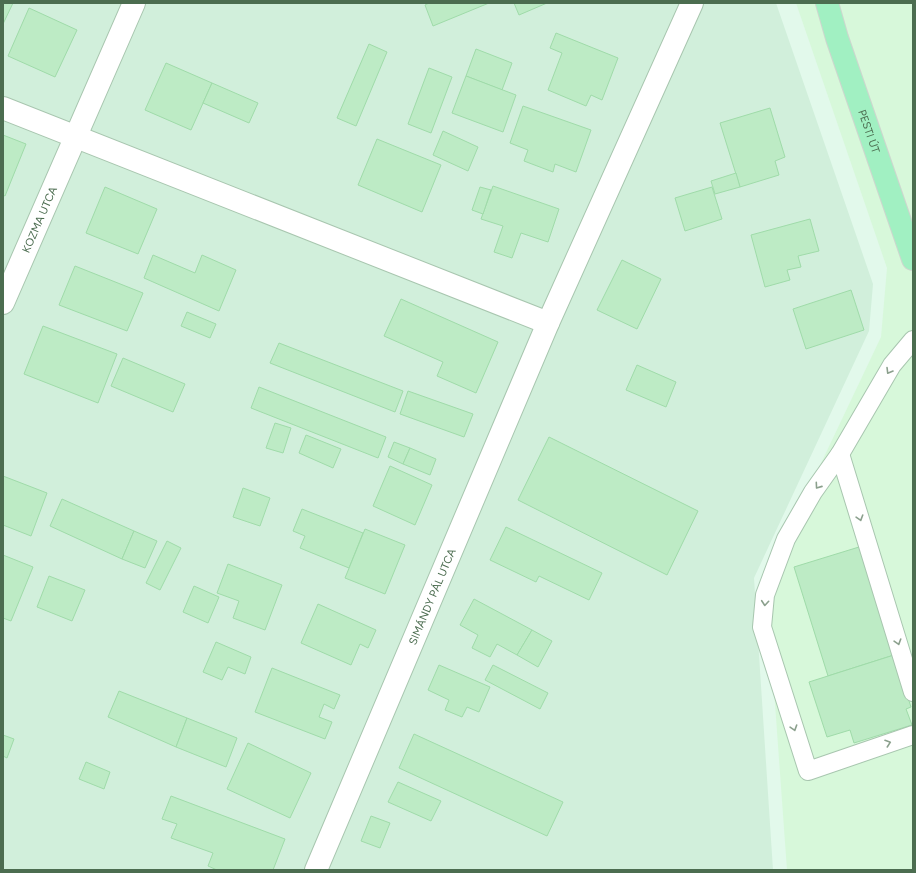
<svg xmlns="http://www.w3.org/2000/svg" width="916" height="873" font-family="Figtree,sans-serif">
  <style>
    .residential { fill: #d1efdb }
    .commercial { fill: #d7f8da }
    .building { fill: #bdebc5; stroke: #9fdba9 }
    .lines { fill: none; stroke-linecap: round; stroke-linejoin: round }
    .lane-casing { stroke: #a8c6af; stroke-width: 20 }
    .street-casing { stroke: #a8c6af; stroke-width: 24 }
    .primary-casing { stroke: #cdd6ce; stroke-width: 24 }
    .lane { stroke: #fff; stroke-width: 18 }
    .street { stroke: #fff; stroke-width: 22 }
    .primary { stroke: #a1f0c2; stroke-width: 22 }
    .oneway { stroke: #8ba08d }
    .labels { text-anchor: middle; stroke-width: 3; stroke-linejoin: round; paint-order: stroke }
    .street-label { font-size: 11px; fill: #4c6d50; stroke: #e7fcf0 }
  </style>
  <rect width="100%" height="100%" fill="#e2f9eb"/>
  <path class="residential" d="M3,3h773l97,281 -4,47 -115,247 19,292h-770z"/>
  <path class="commercial" d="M796,3h117v867h-126l-21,-291 115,-242 6,-69z"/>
  <g class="building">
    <path d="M3,3h10l-10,21z"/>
    <path d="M429,3h60l-56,23 -8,-21z"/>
    <path d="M514,3h33l-28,12z"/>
    <path d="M29,8l48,22 -22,47 -47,-21z"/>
    <path d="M556,33l62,25 -16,42 -11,-5 -5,11 -38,-16 14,-37 -12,-5z"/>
    <path d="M369,44l18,8 -31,74 -19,-8z"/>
    <path d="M476,49l36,14 -10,27 -36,-14z"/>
    <path d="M166,63l46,20 -21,47 -46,-20z"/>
    <path d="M429,68l23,9 -21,56 -23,-9z"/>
    <path d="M466,76l50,19 -13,37 -51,-19z"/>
    <path d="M212,83l46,20 -9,20 -46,-20z"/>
    <path d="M523,106l68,24 -15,42 -21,-8 -2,8 -29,-11 4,-11 -18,-7z"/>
    <path d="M770,108l15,49 -10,4 4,14 -39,12 -20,-64z"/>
    <path d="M443,131l35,16 -10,24 -35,-16z"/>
    <path d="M3,135l23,9 -21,52 -2,-1z"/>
    <path d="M377,139l64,26 -19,47 -64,-27z"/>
    <path d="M736,173l4,14 -25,7 -4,-13z"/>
    <path d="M493,186l66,23 -11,33 -27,-9 -9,25 -18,-6 9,-26 -22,-7z"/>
    <path d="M105,187l52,22 -19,45 -52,-21z"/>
    <path d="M480,187l11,3 -8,24 -11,-4z"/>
    <path d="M712,187l10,32 -37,12 -10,-33z"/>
    <path d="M810,219l9,32 -21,5 3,11 -14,3 3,10 -25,7 -14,-52z"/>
    <path d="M153,255l42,18 7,-18 34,15 -17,41 -75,-33z"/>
    <path d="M622,260l39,19 -24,50 -40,-19z"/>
    <path d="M75,266l68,27 -16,38 -68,-26z"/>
    <path d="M851,290l13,40 -58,19 -13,-40z"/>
    <path d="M401,299l97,43 -22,51 -39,-17 6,-14 -59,-26z"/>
    <path d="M187,312l29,12 -6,14 -29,-12z"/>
    <path d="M43,326l74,28 -19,49 -74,-29z"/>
    <path d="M279,343l124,48 -8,21 -125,-49z"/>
    <path d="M123,358l62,26 -12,28 -62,-26z"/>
    <path d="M637,365l39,17 -10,25 -40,-17z"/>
    <path d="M259,387l127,50 -8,21 -127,-50z"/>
    <path d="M408,391l65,23 -9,23 -64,-23z"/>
    <path d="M275,423l16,5 -8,25 -17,-5z"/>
    <path d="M306,435l35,14 -8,19 -34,-15z"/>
    <path d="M549,437l149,74 -31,64 -149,-75z"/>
    <path d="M394,442l16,6 -7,16 -15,-7z"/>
    <path d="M410,448l26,11 -6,16 -27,-11z"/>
    <path d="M390,466l42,19 -17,40 -42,-19z"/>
    <path d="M3,476l44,17 -16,43 -28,-11z"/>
    <path d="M243,488l27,10 -10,28 -27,-9z"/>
    <path d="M62,499l72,32 -12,28 -72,-33z"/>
    <path d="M302,509l61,24 -14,35 -49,-20 5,-12 -12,-5z"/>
    <path d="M506,527l96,46 -13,27 -50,-24 -3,6 -46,-22z"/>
    <path d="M365,529l40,16 -20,49 -40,-16z"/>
    <path d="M134,531l23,10 -12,27 -23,-9z"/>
    <path d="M167,541l14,7 -21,42 -14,-7z"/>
    <path d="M872,543l22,112 -66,21 -34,-109z"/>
    <path d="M3,555l30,12 -22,54 -8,-3z"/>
    <path d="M228,564l54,21 -17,45 -32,-12 6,-17 -22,-8z"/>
    <path d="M49,576l36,14 -13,31 -35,-14z"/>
    <path d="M194,586l25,11 -11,26 -25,-11z"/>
    <path d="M474,599l58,31 -15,25 -20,-11 -7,13 -18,-9 6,-13 -18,-10z"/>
    <path d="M318,604l58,26 -8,18 -8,-4 -9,21 -50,-22z"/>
    <path d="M532,630l20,11 -14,26 -21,-12z"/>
    <path d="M216,642l35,15 -6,17 -17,-7 -6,13 -19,-8z"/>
    <path d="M894,655l17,52 -5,2 6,16 -58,18 -4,-13 -23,7 -18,-55z"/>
    <path d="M439,665l51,22 -11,25 -12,-5 -5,10 -17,-7 4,-10 -21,-10z"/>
    <path d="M493,665l55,28 -8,16 -55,-29z"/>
    <path d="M272,668l68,27 -6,14 -10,-5 -5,13 13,5 -7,17 -70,-27z"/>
    <path d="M119,691l68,27 -11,29 -68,-30z"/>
    <path d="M187,718l50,20 -11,29 -50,-20z"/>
    <path d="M414,734l149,68 -16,34 -148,-68z"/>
    <path d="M3,735l11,4 -7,19 -4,-2z"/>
    <path d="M248,743l63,30 -21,45 -63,-29z"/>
    <path d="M86,762l24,10 -6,17 -25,-10z"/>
    <path d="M398,782l43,19 -10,20 -43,-19z"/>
    <path d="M171,796l114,43 -12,31h-56l-9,-4 5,-13 -42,-15 6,-14 -15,-5z"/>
    <path d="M371,816l19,7 -10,25 -19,-7z"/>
  </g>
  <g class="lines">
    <g class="lane-casing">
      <g id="lane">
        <path d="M913,340l-21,25 -52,89 -27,38 -27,47 -21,56 -3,32 46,144 105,-36"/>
        <path d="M840,454l73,238"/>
      </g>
    </g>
    <g class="street-casing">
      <g id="street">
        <path d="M3,108l545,215"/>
        <path id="s1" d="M3,303l131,-300"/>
        <path id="s2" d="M316,870l232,-547 144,-320"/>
      </g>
    </g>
    <g class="primary-casing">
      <g id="primary">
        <path id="s3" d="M827,3l10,35 76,221"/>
      </g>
    </g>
    <use href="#lane" class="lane"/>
    <use href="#street" class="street"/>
    <use href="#primary" class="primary"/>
  </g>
  <defs><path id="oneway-chevron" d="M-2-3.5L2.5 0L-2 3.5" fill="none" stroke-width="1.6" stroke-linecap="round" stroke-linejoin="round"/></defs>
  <g class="oneway">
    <use href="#oneway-chevron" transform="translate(889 371) rotate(121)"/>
    <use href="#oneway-chevron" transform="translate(818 486) rotate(125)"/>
    <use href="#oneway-chevron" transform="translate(860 518) rotate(73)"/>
    <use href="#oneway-chevron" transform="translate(765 603) rotate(95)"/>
    <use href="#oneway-chevron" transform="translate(898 642) rotate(73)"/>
    <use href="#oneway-chevron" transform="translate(794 728) rotate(72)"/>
    <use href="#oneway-chevron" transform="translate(888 743) rotate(-19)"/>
  </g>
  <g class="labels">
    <g class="street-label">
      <text dy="4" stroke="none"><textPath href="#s3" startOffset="135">PESTI ÚT</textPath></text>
      <text dy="4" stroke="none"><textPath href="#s1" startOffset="91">KOZMA UTCA</textPath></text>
      <text dy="4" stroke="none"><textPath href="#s2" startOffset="297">SIMÁNDY PÁL UTCA</textPath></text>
    </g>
  </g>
  <rect width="916" height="873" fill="none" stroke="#4c6d50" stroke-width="8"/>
</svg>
